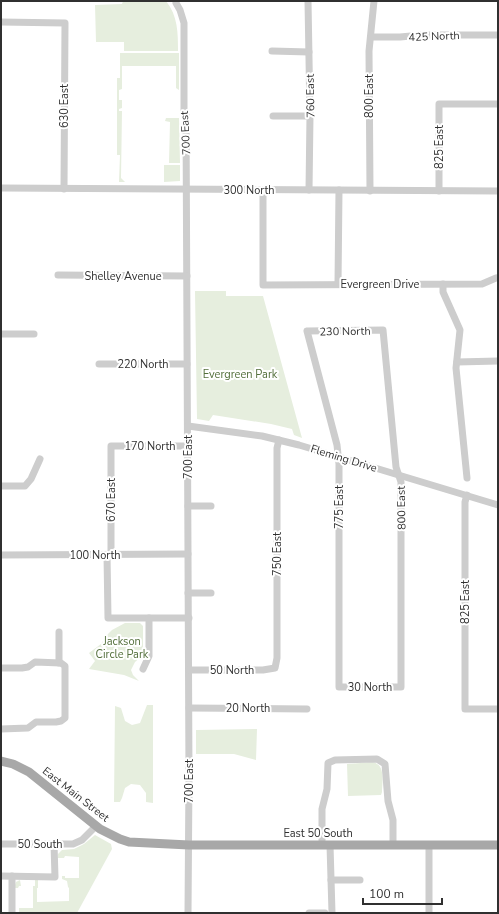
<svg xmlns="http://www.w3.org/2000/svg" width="499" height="914" font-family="'Nunito Sans',sans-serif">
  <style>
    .green { fill: #e6eede }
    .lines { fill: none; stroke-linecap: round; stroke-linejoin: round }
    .minor { stroke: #cdcdcd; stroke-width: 7 }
    .major { stroke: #a8a8a8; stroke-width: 9 }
    .labels { text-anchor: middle; stroke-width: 4; stroke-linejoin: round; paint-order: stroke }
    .street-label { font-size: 11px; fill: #303030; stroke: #fff }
    .park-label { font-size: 11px; fill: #536f3b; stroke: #fff }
  </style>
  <rect width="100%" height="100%" fill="#fff"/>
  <g class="green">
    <path d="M123,1h43c12,15 12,32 12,50h-54v-9h-28l-1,-37 27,-1z"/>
    <path d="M120,53h59v37l-3,-2v-22h-54v23l-3,1v10h3v8l-3,1v2h3l-1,67 4,4h-6l1,-27h-3v-77h3z"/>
    <path d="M166,118h13l1,45h-11l1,-41 -5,-1z"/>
    <path d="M164,165h16v16l-16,1z"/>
    <path d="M195,291h31v5h37l39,142 -8,-3 -2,-6 -21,-5 -58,-9 -4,6 -12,-2z"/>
    <path d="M125,623h15l3,3v29l-8,7 -4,8 2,5 6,6 -15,-6 -35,-6 6,-8 -6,-8 12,-9 7,-10 4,-4z"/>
    <path d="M147,705h6v98l-7,-1v-9l-6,-8 -9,-1 -6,4 -3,10 -2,4h-6l1,-96 6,2 4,13 7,4 8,-2z"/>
    <path d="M257,729l-1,31 -22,-6h-38v-24z"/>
    <path d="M361,763c4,0 12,-2 16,1 8,4 5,21 5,28l-1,3 -33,1 -1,-32z"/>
    <path d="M95,835l16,9 1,5 -35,64h-58v-5h14v-22h-14l-1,2h-4l2,-6 4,-2 1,6h14v-6h3v8h-1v14l32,-1v-13l-1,-1 -1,-6 -5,-2v-3h3v2h14v-21l-14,-1 -1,2h-6v-4l4,-4 12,-1 10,-5z"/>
  </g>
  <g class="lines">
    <g class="minor">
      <path d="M308,1l2,115 -1,74"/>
      <path d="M176,3l4,7 4,13v87l2,5 3,661 -1,137"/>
      <path d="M1,22l64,1 -1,166"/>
      <path d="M371,37h29l22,-2h76"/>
      <path d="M272,51l37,1"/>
      <path d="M273,116h37"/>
      <path d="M1,188l497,3"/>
      <path d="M263,190v95l219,-1 14,-6"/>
      <path d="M370,191l-1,-140 5,-50"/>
      <path d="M439,191v-87h59"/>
      <path d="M58,275l129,1"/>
      <path d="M338,284l1,-94"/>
      <path d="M443,284v8l17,38 -4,38 11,110"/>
      <path d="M383,330l13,137 5,15v205h-62v-223l-2,-19 -30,-114z"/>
      <path d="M1,334h33"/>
      <path d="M457,362l41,-1"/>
      <path d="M99,364h88"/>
      <path d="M188,426l74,10 37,9 199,60"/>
      <path d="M1,486h24l6,-7 9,-20"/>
      <path d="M467,495l-2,7v207h33"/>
      <path d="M188,506h23"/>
      <path d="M1,555l187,-1"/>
      <path d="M107,555l1,63h81"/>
      <path d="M111,555v-109h77"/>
      <path d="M188,593h23"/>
      <path d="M59,663v-31"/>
      <path d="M1,668h21l6,-1 7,-5 26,1 4,3v52l-4,3 -5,1h-20l-8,6 -27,1"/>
      <path d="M143,669l6,-13v-38"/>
      <path d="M189,670h74l12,-2 2,-10v-210l2,-8"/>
      <path d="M189,708l118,1"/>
      <path d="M1,844h72l9,-4 14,-14"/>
      <path d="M322,844v-35l5,-20 1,-26 7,-3 42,-1 8,5 3,37 5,19v24"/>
      <path d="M330,845l2,68"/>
      <path d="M1,876l54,1 -1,-33"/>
      <path d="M12,876v37"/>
      <path d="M331,880h29"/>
      <path d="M309,913h16"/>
      <path d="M429,913v-68"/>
    </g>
    <path class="major" d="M1,761l12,3 16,8 71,57 20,10 9,3 60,3h309"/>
  </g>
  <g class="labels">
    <g class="street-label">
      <text transform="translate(434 36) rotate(-2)" y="4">425 North</text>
      <text transform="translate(310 96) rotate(-91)" y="4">760 East</text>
      <text transform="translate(369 96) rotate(-90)" y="4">800 East</text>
      <text transform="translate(64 106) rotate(-90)" y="4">630 East</text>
      <text transform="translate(185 133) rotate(-93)" y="4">700 East</text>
      <text transform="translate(439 147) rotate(-90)" y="4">825 East</text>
      <text x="249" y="194">300 North</text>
      <text x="123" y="280">Shelley Avenue</text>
      <text x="380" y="288">Evergreen Drive</text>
      <text transform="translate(345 331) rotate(-1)" y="4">230 North</text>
      <text x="143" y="368">220 North</text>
      <text x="150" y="450">170 North</text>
      <text transform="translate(188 457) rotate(-90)" y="4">700 East</text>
      <text transform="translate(344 458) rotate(17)" y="4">Fleming Drive</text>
      <text transform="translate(111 500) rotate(-90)" y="4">670 East</text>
      <text transform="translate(339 507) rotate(-90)" y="4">775 East</text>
      <text transform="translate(401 508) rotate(-91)" y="4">800 East</text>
      <text transform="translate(277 554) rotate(-90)" y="4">750 East</text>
      <text x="95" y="559">100 North</text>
      <text transform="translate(465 602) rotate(-90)" y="4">825 East</text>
      <text x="232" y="674">50 North</text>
      <text x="370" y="691">30 North</text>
      <text x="248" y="712">20 North</text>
      <text transform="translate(189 781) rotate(-90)" y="4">700 East</text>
      <text transform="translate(76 794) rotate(38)" y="4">East Main Street</text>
      <text x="318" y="837">East 50 South</text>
      <text x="40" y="848">50 South</text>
    </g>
    <g class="park-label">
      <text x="240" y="378">Evergreen Park</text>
      <text x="122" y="645">Jackson<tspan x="122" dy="13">Circle Park</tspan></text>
    </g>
  </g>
  <rect width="499" height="914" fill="none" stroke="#303030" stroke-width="4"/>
  <path d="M363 898v6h79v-6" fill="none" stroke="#303030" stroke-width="2"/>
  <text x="369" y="898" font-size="12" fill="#303030" stroke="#ffffff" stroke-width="3" paint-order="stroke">100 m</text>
</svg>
